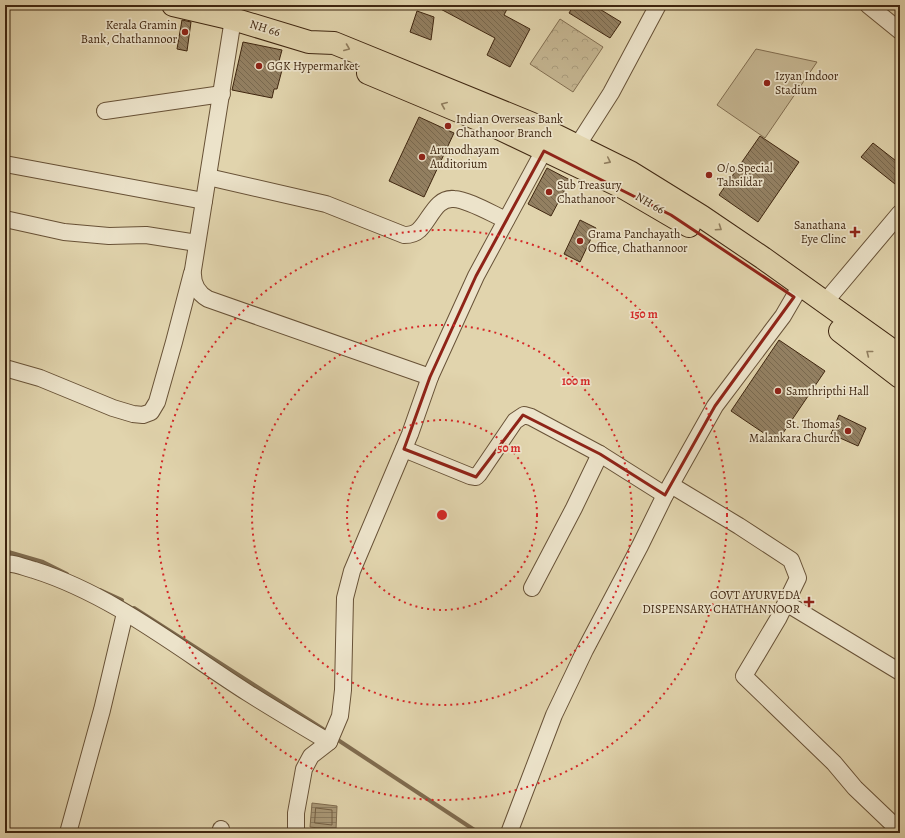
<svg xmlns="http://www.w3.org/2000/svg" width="905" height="838" font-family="Alegreya,serif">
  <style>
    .grass { fill: #c5b692; stroke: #826e51 }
    .park { fill: url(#park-crowns); stroke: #826e51 }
    .water { fill: url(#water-rules); stroke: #7f6b4e }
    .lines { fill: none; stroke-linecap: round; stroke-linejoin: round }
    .shore { stroke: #746044; stroke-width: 1 }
    .stream { stroke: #7f6b4e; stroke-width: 4 }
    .building { fill: url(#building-back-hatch); stroke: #3f2610 }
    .minor-casing { stroke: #685237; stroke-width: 18 }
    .highway-casing { stroke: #3f2610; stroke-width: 24 }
    .minor { stroke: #ece3ca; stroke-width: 16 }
    .highway { stroke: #e1d4ad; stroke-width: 22 }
    .oneway { stroke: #907d5e }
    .marked { fill: none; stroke: #8f2418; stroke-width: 3; stroke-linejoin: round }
    .ring { fill: none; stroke: #d62828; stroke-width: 2; stroke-dasharray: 2 4 }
    .poi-dot { fill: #8f2418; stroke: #ece3ca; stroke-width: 1.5 }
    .labels { text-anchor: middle; stroke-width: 3.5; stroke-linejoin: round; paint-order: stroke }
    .poi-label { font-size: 12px; fill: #3f2610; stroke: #ece3ca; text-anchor: start }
    .street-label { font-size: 12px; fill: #3f2610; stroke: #ece3ca }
    .centre { fill: #d62828; stroke: #ece3ca; stroke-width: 2 }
    .ring-label { font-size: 12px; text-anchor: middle; font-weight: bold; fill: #d62828; stroke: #ece3ca; stroke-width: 3.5; stroke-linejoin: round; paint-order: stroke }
  </style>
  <defs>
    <pattern id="park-crowns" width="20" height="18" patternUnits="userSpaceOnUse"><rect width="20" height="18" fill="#c5b692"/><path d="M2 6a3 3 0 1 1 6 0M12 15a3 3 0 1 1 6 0" fill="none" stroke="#aa9c7d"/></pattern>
    <pattern id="water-rules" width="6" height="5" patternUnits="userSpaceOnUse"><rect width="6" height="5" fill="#aa9978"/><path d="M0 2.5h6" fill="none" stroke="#8c7d61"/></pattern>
    <pattern id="building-back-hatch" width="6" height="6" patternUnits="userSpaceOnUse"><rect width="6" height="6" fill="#938062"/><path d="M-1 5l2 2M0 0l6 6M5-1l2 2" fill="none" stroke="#79694f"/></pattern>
  </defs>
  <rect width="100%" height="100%" fill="#e1d4ad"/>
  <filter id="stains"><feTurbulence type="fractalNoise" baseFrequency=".005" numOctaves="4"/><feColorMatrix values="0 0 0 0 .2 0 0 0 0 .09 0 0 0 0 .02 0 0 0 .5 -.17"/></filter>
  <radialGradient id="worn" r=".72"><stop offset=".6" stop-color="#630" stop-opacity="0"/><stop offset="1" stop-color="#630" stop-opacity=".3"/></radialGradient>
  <path class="grass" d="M756,49l61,13 -52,76 -48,-33z"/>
  <path class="park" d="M560,19l43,28 -30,45 -43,-28z"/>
  <path class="water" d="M312,803l25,3 -1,24 -26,-3z"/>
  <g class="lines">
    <path class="shore" d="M316,808l16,2v15l-17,-2z"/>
    <g class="stream">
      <path d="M5,551l38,11 24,12"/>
      <path d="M100,590l22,10"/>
      <path d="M134,608l189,121"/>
      <path d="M338,740l141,93"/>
    </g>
  </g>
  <g class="building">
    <path d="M433,5h76l-5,10 26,14 -20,38 -23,-12 8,-17z"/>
    <path d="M574,5h19l28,17 -11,16 -41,-25z"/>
    <path d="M417,11l17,6 -3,23 -21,-8z"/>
    <path d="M182,20l9,2 -4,29 -10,-2z"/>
    <path d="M243,42l39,8 -3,11 3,9 -5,19h-3l-2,9 -40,-8z"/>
    <path d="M419,117l35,16 -30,64 -35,-16z"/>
    <path d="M760,136l39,26 -41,60 -39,-27z"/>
    <path d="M873,143l27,21v24l-39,-31z"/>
    <path d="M547,168l23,12 -19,36 -23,-12z"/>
    <path d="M580,220l16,8 -16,34 -16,-8z"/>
    <path d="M779,340l46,31 -48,71 -46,-31z"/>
    <path d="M839,415l27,13 -8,18 -27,-12z"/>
  </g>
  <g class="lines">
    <g class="minor-casing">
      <g id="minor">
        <path d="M868,5l32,26"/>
        <path d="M233,19l-40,251c-1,12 4,23 15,29l222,78"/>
        <path d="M105,111l117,-17"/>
        <path d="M572,154l39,-61 47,-88"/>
        <path d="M5,164l199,37"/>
        <path d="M208,177l118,27 78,31c6,0 11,-1 15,-5 11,-10 17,-33 35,-31 15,1 38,15 52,21"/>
        <path d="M5,219l59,13 45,4 37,-1 51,8"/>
        <path d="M825,302l75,-89"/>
        <path d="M5,368l35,10 73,30 20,6 10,1 8,-3 6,-10 17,-60 18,-69"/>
        <path d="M404,449l66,27 6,1 3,-3 36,-53 9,-6 7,2 69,37 65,41"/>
        <path d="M671,485l68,41 52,34 7,18 -20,41 -34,57 90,87 21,25 45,43"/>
        <path d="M5,564c9,-2 20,4 29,6 79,25 145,79 214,123 27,17 54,33 81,49"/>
        <path d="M532,588l42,-80 26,-54"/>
        <path d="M786,603l114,69"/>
        <path d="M68,833l34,-123 23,-97"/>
        <path d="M220,833l1,-4"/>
        <path d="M296,833v-20l8,-44 7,-13 18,-14 11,-26 3,-26 2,-92 7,-27 58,-137 20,-57 46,-101 73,-135"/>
        <path d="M509,833l45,-118 31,-65 55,-104 25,-51 50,-89 68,-90 18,-31"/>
      </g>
    </g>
    <g class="highway-casing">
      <g id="highway">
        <path d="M173,5l60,14 76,23 25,1 201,82 95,47 71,44 62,42 137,98"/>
        <path d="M368,73l124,52 132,63 65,38"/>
        <path d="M840,331l60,46"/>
      </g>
    </g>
    <use href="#minor" class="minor"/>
    <use href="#highway" class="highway"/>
  </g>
  <defs><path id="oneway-chevron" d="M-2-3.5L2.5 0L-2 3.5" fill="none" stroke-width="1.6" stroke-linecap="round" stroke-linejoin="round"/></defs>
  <g class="oneway">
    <use href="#oneway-chevron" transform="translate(347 48) rotate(22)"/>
    <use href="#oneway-chevron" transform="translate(444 105) rotate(-157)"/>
    <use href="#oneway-chevron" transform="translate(608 161) rotate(26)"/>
    <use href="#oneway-chevron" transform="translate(719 228) rotate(34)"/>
    <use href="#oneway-chevron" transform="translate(869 353) rotate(-142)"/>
  </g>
  <path class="marked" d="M544,151l127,64 123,82 -79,109 -50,89 -65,-41 -77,-39 -47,62 -72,-28 26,-72 46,-101z"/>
  <g class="ring">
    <circle cx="442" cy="515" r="95"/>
    <circle cx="442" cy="515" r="190"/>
    <circle cx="442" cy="515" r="285"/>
  </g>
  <g class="poi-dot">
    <circle cx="185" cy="32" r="4"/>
    <circle cx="259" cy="66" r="4"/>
    <circle cx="767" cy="83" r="4"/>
    <circle cx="448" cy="126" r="4"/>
    <circle cx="422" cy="157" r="4"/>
    <circle cx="709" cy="175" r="4"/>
    <circle cx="549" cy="192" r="4"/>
    <path d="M853 226h4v4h4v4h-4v4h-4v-4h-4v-4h4z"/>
    <circle cx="580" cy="241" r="4"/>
    <circle cx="778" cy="391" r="4"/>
    <circle cx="848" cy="431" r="4"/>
    <path d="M807 596h4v4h4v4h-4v4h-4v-4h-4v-4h4z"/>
  </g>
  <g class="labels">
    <g class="poi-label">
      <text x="177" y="29" text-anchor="end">Kerala Gramin<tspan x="177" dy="14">Bank, Chathannoor</tspan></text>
      <text x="267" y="70">GGK Hypermarket</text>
      <text x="775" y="80">Izyan Indoor<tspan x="775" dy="14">Stadium</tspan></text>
      <text x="456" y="123">Indian Overseas Bank<tspan x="456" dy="14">Chathanoor Branch</tspan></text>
      <text x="430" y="154">Arunodhayam<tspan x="430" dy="14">Auditorium</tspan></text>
      <text x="717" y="172">O/o Special<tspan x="717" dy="14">Tahsildar</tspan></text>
      <text x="557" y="189">Sub Treasury<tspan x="557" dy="14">Chathanoor</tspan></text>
      <text x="846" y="229" text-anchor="end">Sanathana<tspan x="846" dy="14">Eye Clinc</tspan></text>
      <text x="588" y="238">Grama Panchayath<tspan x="588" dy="14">Office, Chathannoor</tspan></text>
      <text x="786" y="395">Samthripthi Hall</text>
      <text x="840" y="428" text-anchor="end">St. Thomas<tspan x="840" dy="14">Malankara Church</tspan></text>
      <text x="800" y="599" text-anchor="end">GOVT AYURVEDA<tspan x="800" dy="14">DISPENSARY CHATHANNOOR</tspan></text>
    </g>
    <g class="street-label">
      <text transform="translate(265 28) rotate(17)" y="4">NH 66</text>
      <text transform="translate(650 203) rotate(30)" y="4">NH 66</text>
    </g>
  </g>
  <circle cx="442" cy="515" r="6" class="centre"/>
  <g class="ring-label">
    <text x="644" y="318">150 m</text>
    <text x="576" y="385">100 m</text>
    <text x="509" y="452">50 m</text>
  </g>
  <rect width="905" height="838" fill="none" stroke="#e1d4ad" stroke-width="20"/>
  <rect x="6" y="6" width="893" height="826" fill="none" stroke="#3f2610" stroke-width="2"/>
  <rect x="10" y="10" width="885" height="818" fill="none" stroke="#3f2610"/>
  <rect width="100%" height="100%" filter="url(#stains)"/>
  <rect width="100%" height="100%" fill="url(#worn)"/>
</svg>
